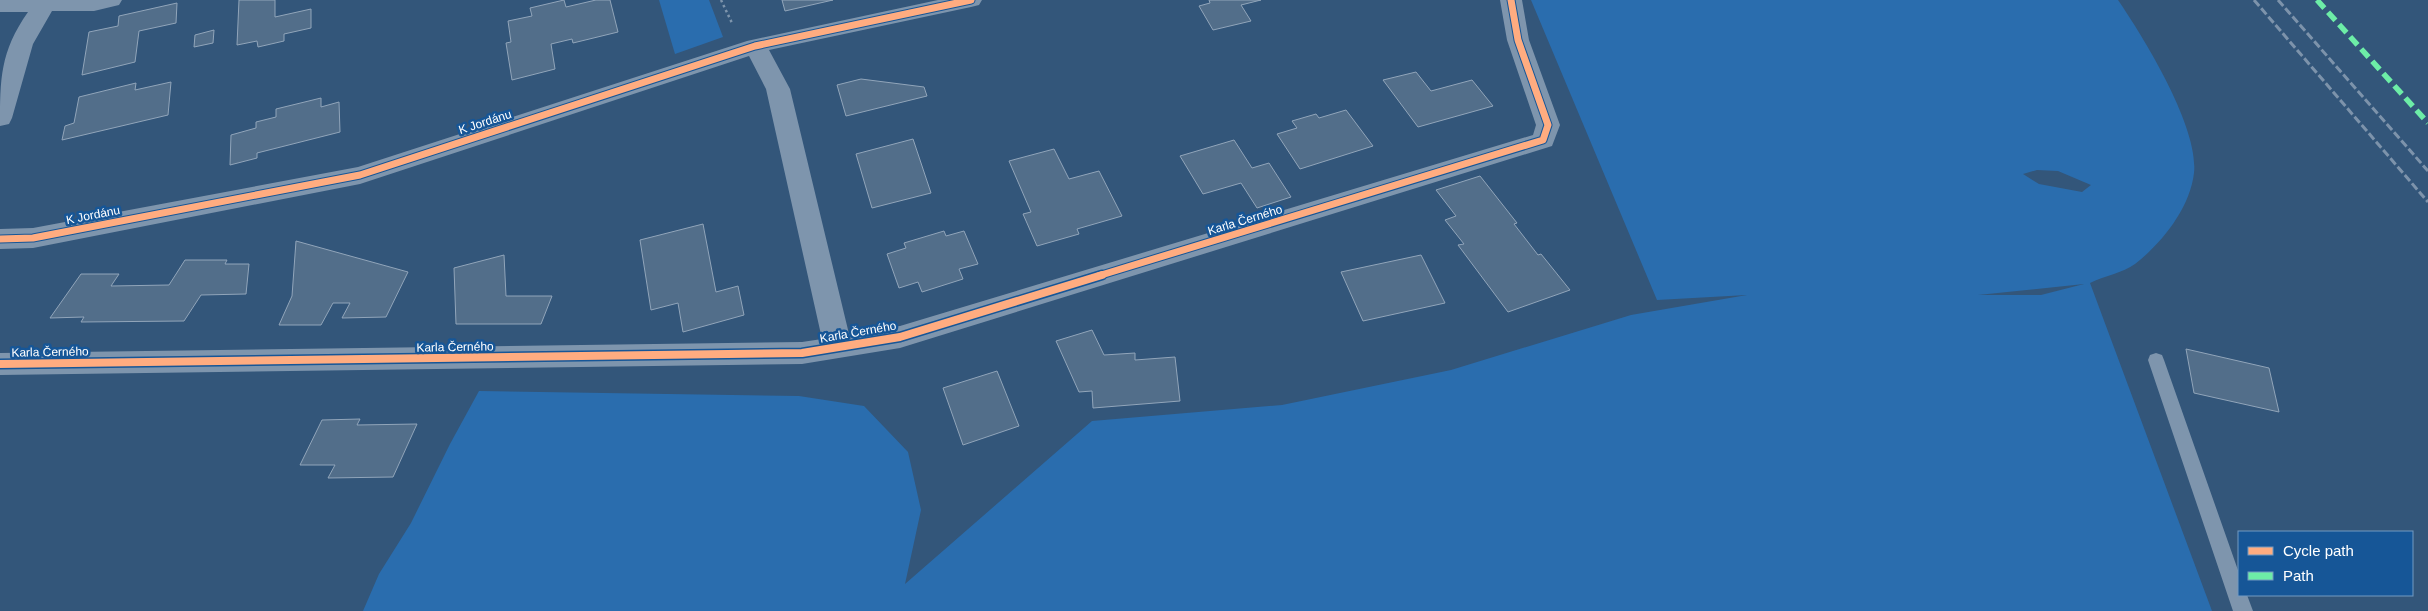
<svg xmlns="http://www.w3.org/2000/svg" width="2428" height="611" font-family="Arial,sans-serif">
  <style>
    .green { fill: #2a6dae; fill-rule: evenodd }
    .building { fill: #526e8a; stroke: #91a5ba }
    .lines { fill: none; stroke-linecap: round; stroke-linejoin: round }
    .path { stroke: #7e95ad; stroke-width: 2.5; stroke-dasharray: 2.5 3; stroke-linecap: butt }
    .service { fill: #7e95ad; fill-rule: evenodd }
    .minor { fill: #7e95ad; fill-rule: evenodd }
    .rail { stroke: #7d93ab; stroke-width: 3; stroke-dasharray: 8 3; stroke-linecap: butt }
    .quiet { stroke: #6deda7; stroke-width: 5.5; stroke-dasharray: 11 5.5; stroke-linecap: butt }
    .cycleway-far1-casing { stroke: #165697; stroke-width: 9 }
    .cycleway-casing { stroke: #165697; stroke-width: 11 }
    .cycleway-far1 { stroke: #ffac80; stroke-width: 7 }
    .cycleway { stroke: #ffac80; stroke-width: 8 }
    .labels { text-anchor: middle; stroke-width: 5; stroke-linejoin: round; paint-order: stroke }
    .street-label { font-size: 12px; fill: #fff; stroke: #165697 }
  </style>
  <rect width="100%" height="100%" fill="#33567a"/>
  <g class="green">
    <path d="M659,0h50l14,37 -48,17z"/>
    <path d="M1531,0h587c26,38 81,127 76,173 -4,35 -32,70 -59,91 -12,9 -31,12 -45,19l122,328h-1849l16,-37 32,-51 39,-79 29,-53 320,5 65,10 44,46 13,58 -16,74 187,-163 190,-16 169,-35 180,-55 116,-20 -90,5zM2037,170l21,1 33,14 -9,7 -43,-8 -16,-10zM2084,284l-43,11h-64h1z"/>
  </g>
  <g class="building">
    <path d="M239,0h36v17l36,-8v19l-27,6v7l-26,6 -1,-6 -20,4z"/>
    <path d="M564,0l2,7 30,-7h14l8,32 -45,11 -1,-4 -21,5 4,25 -43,11 -6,-37 5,-1 -3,-21 24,-5 -2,-8z"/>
    <path d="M782,0h51l-48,11z"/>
    <path d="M1209,0h52l-20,5 10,16 -38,9 -14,-24 11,-3z"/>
    <path d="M177,3l-1,20 -37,8 -4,31 -53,13 7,-43 29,-6 1,-10z"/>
    <path d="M214,30l-1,13 -19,4 1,-12z"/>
    <path d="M1416,72l15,19 41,-11 21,26 -75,21 -35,-47z"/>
    <path d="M861,79l63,8 3,9 -81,20 -9,-31z"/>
    <path d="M171,82l-3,33 -106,25 3,-14 9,-3 5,-26 57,-14 -1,7z"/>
    <path d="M321,98v9l18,-5 1,30 -83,21v5l-27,7 1,-30 25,-7v-6l20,-5v-8z"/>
    <path d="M1346,110l27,36 -73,23 -23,-35 20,-6 -5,-7 24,-7 3,4z"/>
    <path d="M913,139l18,54 -59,15 -16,-54z"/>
    <path d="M1234,140l18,28 17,-5 22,34 -34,11 -16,-25 -38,11 -23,-38z"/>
    <path d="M1054,149l15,30 30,-8 23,45 -45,13 2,5 -42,12 -14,-32 8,-2 -22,-51z"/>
    <path d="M1480,176l37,47 -3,1 24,31 3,-1 29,36 -62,22 -50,-67 6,-1 -19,-24 11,-4 -20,-26z"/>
    <path d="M703,224l13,68 22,-6 6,29 -61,17 -5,-29 -27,7 -11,-70z"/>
    <path d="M944,231l2,5 18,-5 14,33 -19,5 4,10 -41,13 -4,-10 -19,6 -12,-34 19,-6 -2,-5z"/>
    <path d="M296,241l112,31 -22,45 -44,1 8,-15h-17l-12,22h-42l13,-29z"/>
    <path d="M504,255l2,41h46l-11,28h-85l-2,-56z"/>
    <path d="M1421,255l24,48 -82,18 -22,-49z"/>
    <path d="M185,260h42l-2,4h24l-3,30 -45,1 -17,26 -103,1 3,-5 -34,1 31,-44h38l-8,12 58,-1z"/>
    <path d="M1092,330l12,25 31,-2v7l40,-3 5,44 -87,7 -1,-17 -13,1 -23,-51z"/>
    <path d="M2186,349l83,19 10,44 -85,-19z"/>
    <path d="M997,371l22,55 -56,19 -20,-57z"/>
    <path d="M360,419l-3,6 60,-1 -24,53 -65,1 7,-13h-35l22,-45z"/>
  </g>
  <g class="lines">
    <path class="path" d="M721,0l11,23"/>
    <path class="service" d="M2156,353l6,2 2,5 75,213v22h8l6,16h-20l-85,-251 2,-5z"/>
    <g class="minor">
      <path d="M0,0h122l-3,5 -25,6h-42l-19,33 -21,74 -3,6 -9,2c0,-47 0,-74 28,-114h-28z"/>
      <path d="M938,0h44l-3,5 -8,2 -202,43 21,39 59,245 51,-8 633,-191 3,-10 -29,-85 -7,-40h22l7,40 31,85 -8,21 -652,202 -98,16 -802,11v-22l802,-11 20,-3 -56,-250 -17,-33 -389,128 -327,64 -33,1v-20l33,-1 325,-61 389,-126z"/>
    </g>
    <g class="rail">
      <path d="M2254,0l174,202"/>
      <path d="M2278,0l150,171"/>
    </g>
    <path class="quiet" d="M2317,0l111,123"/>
    <g class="cycleway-far1-casing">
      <g id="cycleway-far1">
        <path d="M0,239l33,-1 327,-63 395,-129 216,-46"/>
        <path d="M1098,276l445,-136 5,-15 -30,-85 -7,-40"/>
      </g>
    </g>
    <g class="cycleway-casing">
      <path id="cycleway" d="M0,364l802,-11 98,-16 202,-62"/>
    </g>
    <use href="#cycleway-far1" class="cycleway-far1"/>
    <use href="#cycleway" class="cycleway"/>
  </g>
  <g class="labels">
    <g class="street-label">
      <text transform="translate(485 122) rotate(-18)" y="4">K Jordánu</text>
      <text transform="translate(93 215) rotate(-11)" y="4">K Jordánu</text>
      <text transform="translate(1245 220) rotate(-17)" y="4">Karla Černého</text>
      <text transform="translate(858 332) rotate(-10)" y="4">Karla Černého</text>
      <text transform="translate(455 347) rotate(-1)" y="4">Karla Černého</text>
      <text transform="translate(50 352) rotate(-1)" y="4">Karla Černého</text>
    </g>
  </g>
  <rect x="2238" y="531" width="175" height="65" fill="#165697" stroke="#739ac1"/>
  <rect x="2248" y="547" width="25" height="8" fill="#ffac80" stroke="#739ac1"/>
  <text x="2283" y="556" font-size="15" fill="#ffffff">Cycle path</text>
  <rect x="2248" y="572" width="25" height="8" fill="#6deda7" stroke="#739ac1"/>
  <text x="2283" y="581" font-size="15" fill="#ffffff">Path</text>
</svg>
